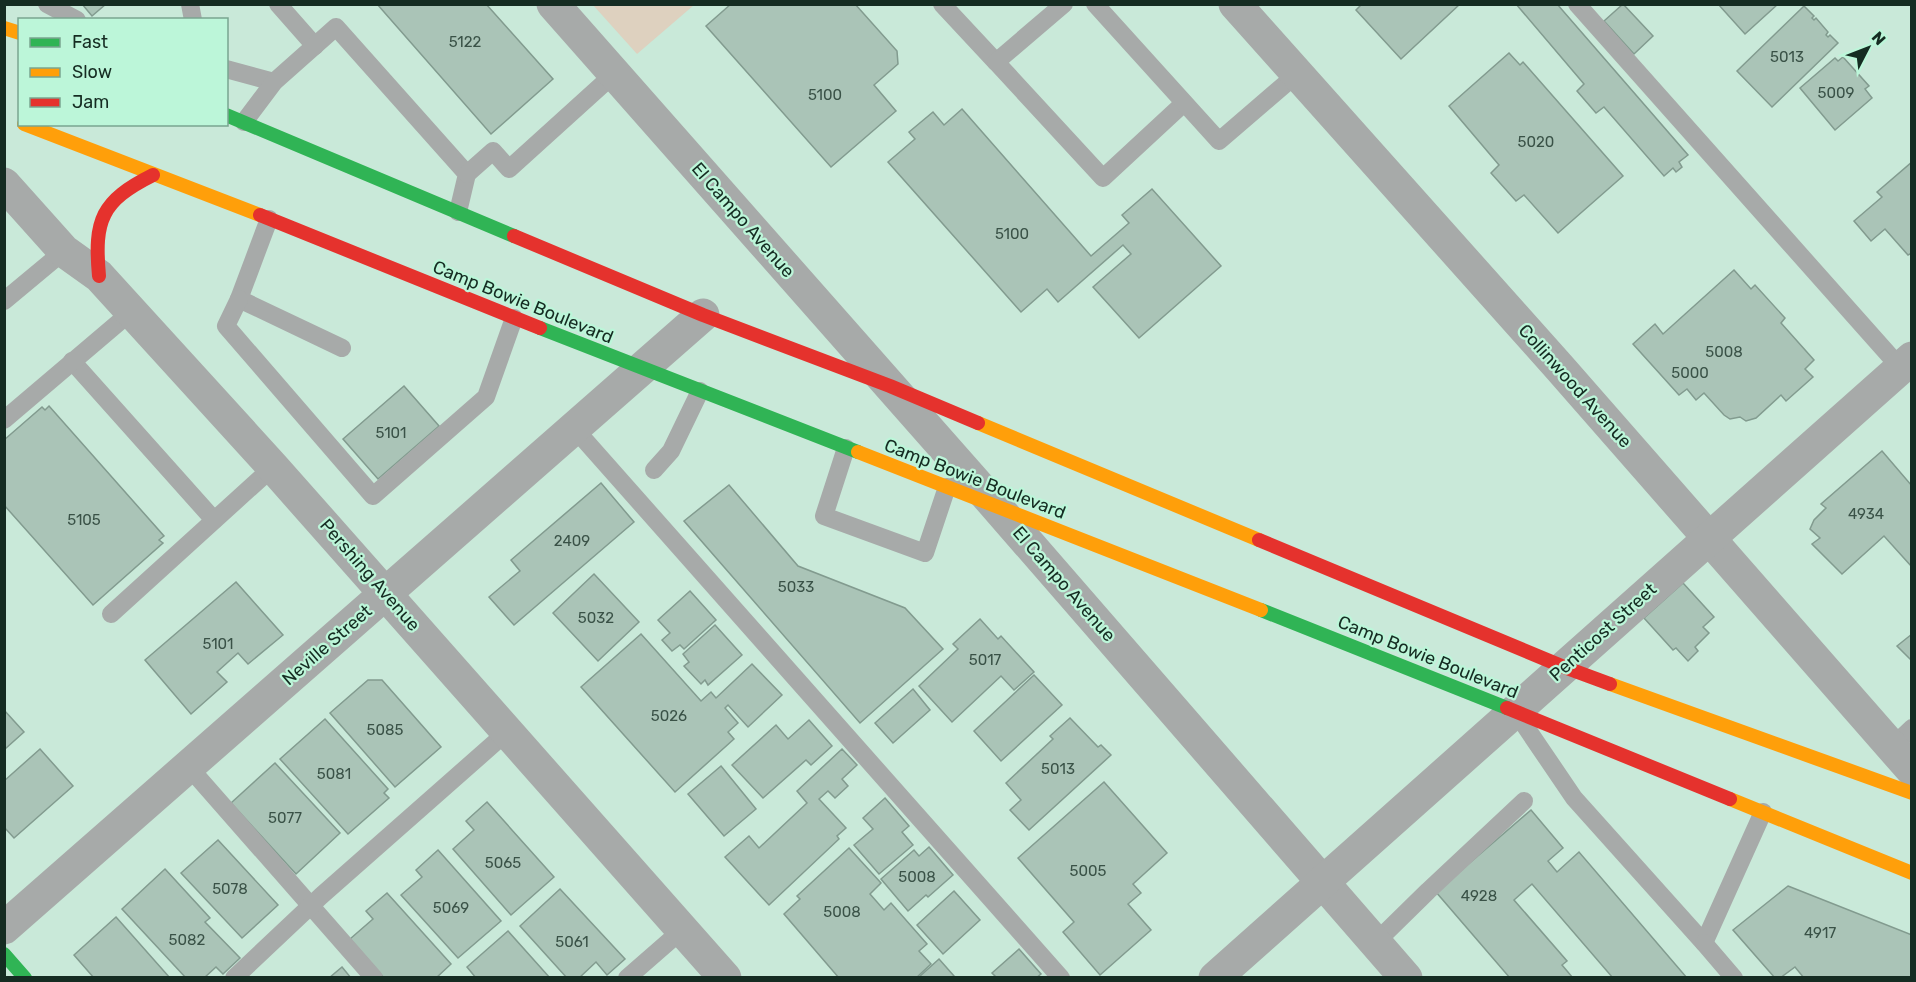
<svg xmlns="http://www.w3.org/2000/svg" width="1916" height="982" font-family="Rubik,sans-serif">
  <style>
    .green { fill: #ded1bf }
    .building { fill: #aac4b7; stroke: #829b8f; stroke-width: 1.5 }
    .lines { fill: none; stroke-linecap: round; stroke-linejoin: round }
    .lane { stroke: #a7aaa9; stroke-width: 18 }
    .street { stroke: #a7aaa9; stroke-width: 33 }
    .fast { stroke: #30b455; stroke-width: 14 }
    .slow { stroke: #ff9f0a; stroke-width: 14 }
    .jam { stroke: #e5322d; stroke-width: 14 }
    .labels { text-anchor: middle; stroke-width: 4.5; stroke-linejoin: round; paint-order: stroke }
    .number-label { font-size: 15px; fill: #3a5247 }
    .street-label { font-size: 18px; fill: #152c22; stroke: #bcf6d9 }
  </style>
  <rect width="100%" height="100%" fill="#c9e9d9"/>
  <path class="green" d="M593,5h101l-57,49z"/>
  <g class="building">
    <path d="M82,4h24l-14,12z"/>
    <path d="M377,4h109l67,75 -62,55z"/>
    <path d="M731,4h124l42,47 1,13 -24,21 22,26 -65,56 -125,-141z"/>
    <path d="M1362,4h98l-59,55 -45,-49z"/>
    <path d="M1516,4h41l131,151 -9,7 3,5 -6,5 -3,-4 -9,8 -60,-69 -8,6 -19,-22 7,-7z"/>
    <path d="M1623,4l30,32 -19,18 -30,-33z"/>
    <path d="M1718,4h60l-33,30z"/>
    <path d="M1804,6l10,10 -2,2 2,2 2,-2 12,14 -2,3 2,2 2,-2 8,8 -66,64 -35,-36z"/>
    <path d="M1509,53l11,12 3,-3 100,114 -65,57 -34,-38 -8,6 -25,-28 8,-8 -50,-59z"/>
    <path d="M1843,57l26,29 -4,3 7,9 -37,32 -35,-42 35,-30 3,3z"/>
    <path d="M962,109l129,147 38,-33 -7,-8 30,-26 69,77 -82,72 -46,-51 38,-33 -8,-9 -65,57 -11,-13 -26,23 -133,-150 27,-23 -6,-7 24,-20 11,13z"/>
    <path d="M1912,162v91l-4,2 -23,-26 -14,12 -17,-20 28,-24 -5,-5z"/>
    <path d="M1734,270l17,19 4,-4 30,33 -4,5 33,37 -9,9 8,8 -27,24 -5,-6 -25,23 -10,3 -6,-4 -10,2 -6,-4 -20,-22 -8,7 -9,-11 -8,6 -46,-51 22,-20 8,10z"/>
    <path d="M404,386l35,40 -61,53 -35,-40z"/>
    <path d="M49,406l115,130 -5,4 4,3 -70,62 -89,-100v-65l38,-33 3,3z"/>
    <path d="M1882,451l30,35v81l-28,-31 -42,38 -30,-30 8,-6 -10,-9 4,-9 12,-12 -5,-4z"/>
    <path d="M601,483l33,39 -120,103 -25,-28 31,-26 -9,-11z"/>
    <path d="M729,485l69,81 107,42 38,41 -83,74 -176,-202z"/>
    <path d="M594,574l45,48 -41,39 -45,-48z"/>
    <path d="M236,582l47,53 -35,29 -10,-11 -21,19 10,10 -36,32 -46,-54z"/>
    <path d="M1683,583l31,34 -11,10 6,6 -14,14 3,4 -10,10 -12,-13 -3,2 -29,-32z"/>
    <path d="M690,591l26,29 -32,29 -4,-4 -8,6 -10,-11 8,-7 -12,-13z"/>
    <path d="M980,619l18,20 3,-3 33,36 -20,18 -13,-14 -49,46 -33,-36 39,-37 -5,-5z"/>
    <path d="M715,625l27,30 -34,30 -3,-5 -4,4 -17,-18 5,-4 -6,-8z"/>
    <path d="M641,634l60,67 10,-9 5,6 36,-34 30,31 -34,32 -20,-22 -3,3 13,15 -10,9 6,7 -59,53 -94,-105z"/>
    <path d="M1912,634v27l-15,-15z"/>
    <path d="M1034,675l28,30 -61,56 -27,-30z"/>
    <path d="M368,680h14l59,67 -46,40 -65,-74z"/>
    <path d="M913,689l17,21 -37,33 -18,-20z"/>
    <path d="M4,710l20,22 -19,17h-1z"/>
    <path d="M1070,718l28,29 3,-2 10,10 -82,75 -19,-20 11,-10 -15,-17 47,-44 -3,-3z"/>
    <path d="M325,719l63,70 -4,4 5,5 -41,36 -68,-75z"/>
    <path d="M809,720l23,26 -21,19 -5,-5 -43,38 -31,-33 44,-40 12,14z"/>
    <path d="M40,749l33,37 -59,52 -10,-11v-46z"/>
    <path d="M842,749l15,16 -15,14 6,7 -13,12 -7,-7 -9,8 27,29 -9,8 2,3 -70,66 -44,-48 24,-21 10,12 48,-45 -10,-12z"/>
    <path d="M275,763l65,70 -44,41 -65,-71z"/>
    <path d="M721,766l35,43 -32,27 -36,-42z"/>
    <path d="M1104,782l63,71 -34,31 8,9 -13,11 23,26 -51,45 -37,-43 11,-10 -56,-64z"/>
    <path d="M885,798l24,28 -7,6 11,13 -34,29 -25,-29 19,-16 -10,-11z"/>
    <path d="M487,802l67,75 -43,38 -58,-66 21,-19 -8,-9z"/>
    <path d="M1531,810l32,38 -15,13 9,11 22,-20 108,126h-74l-81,-94 -18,16 53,61 -5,4 11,13h-63l-74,-86z"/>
    <path d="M218,840l60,65 -36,33 -61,-65z"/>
    <path d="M929,847l24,28 -25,22 -2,-2 -18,16 -27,-32 33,-29 5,6z"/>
    <path d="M849,848l32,35 -11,11 14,16 7,-7 36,41 -8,7 12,13 -15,14h-77l-55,-64 16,-15 -3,-3z"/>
    <path d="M438,850l63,71 -43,37 -57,-63 21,-18 -6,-7z"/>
    <path d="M165,869l45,49 -5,4 35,36 -17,16 -7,-7 -12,11h-18l-64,-69z"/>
    <path d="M1788,886l124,49v43h-108l-9,-11 -15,11h-5l-42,-48z"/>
    <path d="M560,889l65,70 -18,16 -11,-13 -17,16h-12l-47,-52z"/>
    <path d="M954,891l26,29 -37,34 -26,-29z"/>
    <path d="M387,893l64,71 -15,14h-52l-34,-39 23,-20 -7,-8z"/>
    <path d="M116,917l54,61h-76l-20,-23z"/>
    <path d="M508,931l42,47h-74l-9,-11z"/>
    <path d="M1019,949l22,25 -5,4h-39l-5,-5z"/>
    <path d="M939,959l15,17 -2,2h-34z"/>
    <path d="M342,967l9,11h-22z"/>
  </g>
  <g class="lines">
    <g class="lane">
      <path d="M47,4l30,16"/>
      <path d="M190,4l3,16"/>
      <path d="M278,4l37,42"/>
      <path d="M942,4l54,58"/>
      <path d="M1064,4l-68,58 107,116 81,-75"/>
      <path d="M1095,4l124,137 78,-67"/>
      <path d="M1577,4l328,369"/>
      <path d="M226,69l48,13"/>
      <path d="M244,122l30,-40 62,-55 131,147 -9,38"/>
      <path d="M467,174l26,-23 16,18 105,-95"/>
      <path d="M269,219l-30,80 103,49"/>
      <path d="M239,299l-13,27 147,170 113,-99 28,-79"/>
      <path d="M4,301l60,-50"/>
      <path d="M72,361l142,159"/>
      <path d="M4,420l127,-108"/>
      <path d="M574,428l487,550"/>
      <path d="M846,448l-22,68 101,37 22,-66"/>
      <path d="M654,470l17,-19 29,-60"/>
      <path d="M111,614l162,-147"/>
      <path d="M1519,717l55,81 130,145 59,-131"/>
      <path d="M1892,747l20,-19"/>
      <path d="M188,766l186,212"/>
      <path d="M1375,943l53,-52 96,-90"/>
      <path d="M1704,943l30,35"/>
      <path d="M234,978l87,-82 186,-164"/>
      <path d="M627,978l55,-48"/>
    </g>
    <g class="street">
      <path d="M553,4l442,501 411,473"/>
      <path d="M1235,4l324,363 353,403"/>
      <path d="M4,184l60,67 35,25 174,191 452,511"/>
      <path d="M4,928l699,-613"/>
      <path d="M1215,978l697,-620"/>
    </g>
    <g class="fast">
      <path d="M226,115l288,121"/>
      <path d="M540,328l318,124"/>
      <path d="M1261,610l246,98"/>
      <path d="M4,954l21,24"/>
    </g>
    <g class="slow">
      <path d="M4,28l16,5"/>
      <path d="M24,124l236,91"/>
      <path d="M978,423l281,117"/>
      <path d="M858,452l403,158"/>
      <path d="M1610,684l302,109"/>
      <path d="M1730,799l182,74"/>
    </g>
    <g class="jam">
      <path d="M260,215l280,113"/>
      <path d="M514,236l189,79 187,71 88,37"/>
      <path d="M99,276c-5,-56 2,-75 54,-101"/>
      <path d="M1259,540l305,127 46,17"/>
      <path d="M1507,708l223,91"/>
    </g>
  </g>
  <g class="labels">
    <g class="number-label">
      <text x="465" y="47">5122</text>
      <text x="1787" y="62">5013</text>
      <text x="1836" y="98">5009</text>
      <text x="825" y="100">5100</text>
      <text x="1536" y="147">5020</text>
      <text x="1012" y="239">5100</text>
      <text x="1724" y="357">5008</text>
      <text x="1690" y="378">5000</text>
      <text x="391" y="438">5101</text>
      <text x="1866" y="519">4934</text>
      <text x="84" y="525">5105</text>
      <text x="572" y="546">2409</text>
      <text x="796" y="592">5033</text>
      <text x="596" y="623">5032</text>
      <text x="218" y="649">5101</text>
      <text x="985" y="665">5017</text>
      <text x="669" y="721">5026</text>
      <text x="385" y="735">5085</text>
      <text x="1058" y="774">5013</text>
      <text x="334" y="779">5081</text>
      <text x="285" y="823">5077</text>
      <text x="503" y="868">5065</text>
      <text x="1088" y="876">5005</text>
      <text x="917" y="882">5008</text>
      <text x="230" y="894">5078</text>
      <text x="1479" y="901">4928</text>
      <text x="451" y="913">5069</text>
      <text x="842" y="917">5008</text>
      <text x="1820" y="938">4917</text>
      <text x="187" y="945">5082</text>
      <text x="572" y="947">5061</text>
    </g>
    <g class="street-label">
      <text transform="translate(743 220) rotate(49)" y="6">El Campo Avenue</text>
      <text transform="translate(523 302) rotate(22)" y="6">Camp Bowie Boulevard</text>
      <text transform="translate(1575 386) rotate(48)" y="6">Collinwood Avenue</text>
      <text transform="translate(975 479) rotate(21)" y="6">Camp Bowie Boulevard</text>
      <text transform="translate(370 575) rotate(49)" y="6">Pershing Avenue</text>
      <text transform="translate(1064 584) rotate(49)" y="6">El Campo Avenue</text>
      <text transform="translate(1603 632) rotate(-42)" y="6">Penticost Street</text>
      <text transform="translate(327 645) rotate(-41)" y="6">Neville Street</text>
      <text transform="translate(1428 657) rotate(22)" y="6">Camp Bowie Boulevard</text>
    </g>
  </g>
  <rect width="1916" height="982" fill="none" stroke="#152c22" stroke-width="12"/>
  <rect x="18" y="18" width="210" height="108" fill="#bcf6d9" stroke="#79a590" stroke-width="1.5"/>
  <rect x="30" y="38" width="30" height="9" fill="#30b455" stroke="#79a590" stroke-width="1.5"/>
  <text x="72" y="48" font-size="18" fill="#152c22">Fast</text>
  <rect x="30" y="68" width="30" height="9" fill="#ff9f0a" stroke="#79a590" stroke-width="1.5"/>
  <text x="72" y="78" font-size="18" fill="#152c22">Slow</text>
  <rect x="30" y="98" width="30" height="9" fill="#e5322d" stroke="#79a590" stroke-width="1.5"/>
  <text x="72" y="108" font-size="18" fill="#152c22">Jam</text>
  <g transform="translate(1868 48) rotate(48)" stroke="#bcf6d9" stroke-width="4.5" paint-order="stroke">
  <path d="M0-4.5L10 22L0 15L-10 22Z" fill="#152c22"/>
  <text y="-9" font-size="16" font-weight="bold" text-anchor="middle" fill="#152c22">N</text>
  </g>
</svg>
